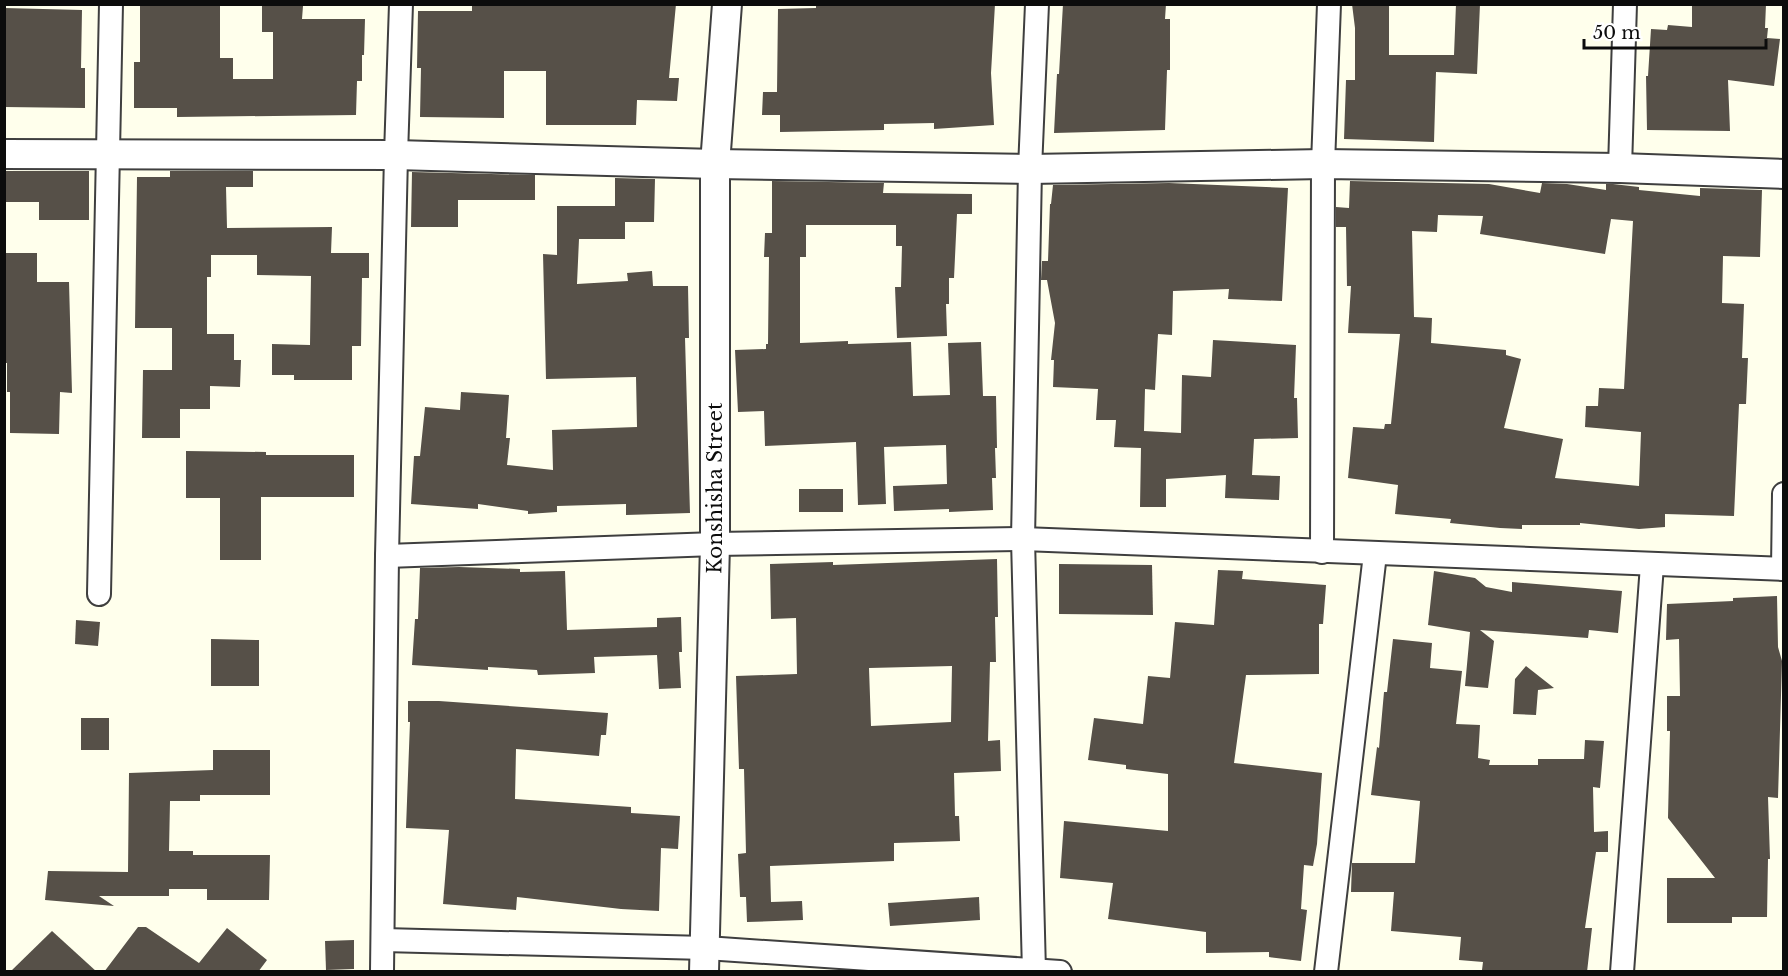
<svg xmlns="http://www.w3.org/2000/svg" width="1788" height="976" font-family="'Libre Baskerville',serif">
  <style>
    .building { fill: #565048; fill-rule: evenodd }
    .lines { fill: none; stroke-linecap: round; stroke-linejoin: round }
    .minor-casing { stroke: #3f3f3f; stroke-width: 26 }
    .tertiary-casing { stroke: #3f3f3f; stroke-width: 32 }
    .minor { stroke: #fff; stroke-width: 22 }
    .tertiary { stroke: #fff; stroke-width: 28 }
    .labels { text-anchor: middle; stroke-width: 6; stroke-linejoin: round; paint-order: stroke }
    .street-label { font-size: 20px; fill: #0c0c0c; stroke: #fff }
  </style>
  <rect width="100%" height="100%" fill="#ffffec"/>
  <g class="building">
    <path d="M140,4h80v54h13v21h40v-47h-11v-26h41l-1,13h63l-1,36h-2v26h-5l-1,34 -179,2v-9h-43v-46h6z"/>
    <path d="M472,4h204l-7,74h10l-2,23 -40,-1 -1,25h-90v-54h-42v47l-84,-1 1,-49h-4l1,-57h54z"/>
    <path d="M816,4h179l-4,69 3,52 -60,4v-6l-50,1v6l-104,2v-17h-18l1,-23h14l1,-83 38,-1z"/>
    <path d="M1063,4h103l-1,15h5v51h-3l-2,60 -111,3 3,-59h2z"/>
    <path d="M1352,4h37v51h65l2,-51h24l-3,70 -41,-2 -2,70 -90,-3 2,-59h9v-52z"/>
    <path d="M1692,4h74l-1,24h3l-1,10 13,1 -6,47 -46,-6 2,51 -83,-1 -1,-54h2l3,-47 16,1 1,-5 24,2z"/>
    <path d="M4,8l78,2 -1,58h4v40l-81,-1z"/>
    <path d="M4,171h85v49h-50v-18h-35z"/>
    <path d="M170,171h83v16h-27l1,41 105,-1 -1,26h38v25h-7l-1,68h-9v34h-58v-5h-22v-31l38,1 1,-69 -54,-1v-20h-46v22h-4v57h27v26h7l-1,27 -30,-1v23h-30v29h-38l1,-68h29v-42h-37l2,-151h33z"/>
    <path d="M412,172l123,3v25h-77v27h-47z"/>
    <path d="M615,178l40,1 -1,43h-29v17h-46l-2,45 51,-3 -1,-8 25,-2 1,15h35l1,52h-4l5,175 -64,2v-11l-69,2v6l-29,2v-3l-50,-7v5l-67,-5 3,-48h6l5,-49 35,3 1,-18 48,3 -3,43h4l-3,27 46,5 -1,-40 85,-3 -1,-50 -90,2 -3,-125 14,1v-49h58z"/>
    <path d="M772,181l112,2 -1,10 89,1v20h-15l-3,64h-5v26h-3l1,32 -50,2 -2,-51h6l1,-41h-6v-21h-90v32h-6v86l48,-2v3l63,-2 2,54 37,-1 -2,-52 33,-1 2,54h13l1,52h-2l1,30h-4l1,32 -44,2v-3l-55,2 -1,-25 54,-2 -1,-39 -62,2 2,57 -28,1 -2,-63 -91,4 -1,-35 -26,1 -3,-62 31,-1v-5h2l1,-87h-5l1,-24h7z"/>
    <path d="M1350,181l139,3 51,9 2,-10 25,1 39,6v-6h7l26,3v3l61,6v-8l62,2 -2,67 -37,-1 -1,47 22,1 -2,54h6l-2,46h-7l-5,112 -69,-2v13l-26,2 -59,-6v2h-58v4l-22,-1 -50,-5 1,-4 -56,-5 3,-29 -50,-7 5,-51 31,2 1,-5h6l9,-90 -52,-1 3,-47h-4l-1,-59h-10v-20l13,1zM1438,215l45,1 -3,18 125,20 6,-35 22,2 -9,168 -25,-1 -1,18h-12l-1,21 56,5 -2,54 -84,-8 8,-39 -59,-11 17,-69 -15,-4v-5l-75,-7 1,-25 -18,-1 -2,-86 25,1z"/>
    <path d="M1169,183l119,5 -6,113 -54,-2 1,-10 -56,2 -1,44 -14,-1 -3,56 -10,-1 -1,42 37,2 1,-58 29,2 2,-37 83,5 -2,53h3l1,40 -44,1 -2,36 28,1 -1,24 -54,-2 1,-23 -60,4v28h-26l1,-59 -27,-1 2,-27h-20l2,-31 -45,-2 1,-27h-3l4,-37 -8,-43h-6l1,-19h6l2,-57h1l2,-19z"/>
    <path d="M4,253h33v29h32l3,111 -12,-1 -1,42 -49,-1v-41h-3v-29h-3z"/>
    <path d="M186,451l80,1v3h88v42h-93v63h-41v-62h-34z"/>
    <rect x="799" y="489" width="44" height="23"/>
    <path d="M997,559l1,58h-3l1,45h-6l-2,79 12,-1 1,31 -47,2 1,43h4l1,25 -66,2v18l-124,5 1,36 31,-1 1,19 -56,2 -1,-25h-6l-2,-43 8,-1 -2,-84h-5l-3,-93 61,-2 -1,-56 -25,1 -1,-55 63,-2v3zM952,666l-1,56 -80,4 -2,-58z"/>
    <path d="M1059,564l93,1 1,50 -94,-1z"/>
    <path d="M459,567l61,2v3l45,-1 2,59 90,-3v-9l24,-1 1,35h-3l2,36 -22,1 -2,-34 -63,2 1,16 -57,2 -1,-5 -49,-3v3l-76,-5 3,-46h3l2,-51z"/>
    <path d="M1218,570l25,1 -1,8 84,6 -3,39h-4v50l-73,1 -12,88 88,10 -5,71 -4,22 -9,-1 -3,44 6,1 -6,51 -32,-4v-5l-63,1v-21l-98,-13 5,-36 -53,-5 4,-57 104,10v-57l-42,-5v-4l-38,-5 6,-42 49,6 5,-48 22,2 5,-56 39,3z"/>
    <path d="M1434,571l41,7 11,9 26,5v-10l110,9 -4,42 -29,-3 -1,8 -108,-8 14,11 -6,47 -23,-2 5,-54 -42,-7z"/>
    <path d="M1777,596l1,51 4,14 -4,137 -10,-1 2,62h-2l-1,58h-35v6h-65v-45h48l-47,-60 2,-87h-3v-35h13l-1,-57 -13,1 1,-36 66,-3v-3z"/>
    <path d="M76,620l24,2 -2,24 -23,-2z"/>
    <path d="M211,639l48,1v46h-48z"/>
    <path d="M1393,639l39,4 -2,25 32,3 -6,53 24,1 -2,33 12,2 -1,5h49v-6h46l1,-19 19,1 -4,47 -7,-1 1,45 14,-1v21h-12l-11,76h7l-5,44 -105,-2 1,-8 -24,-2 2,-23 -70,-6 3,-39h-43l1,-29h63l5,-62 -49,-6 6,-48 2,1 5,-56h3z"/>
    <path d="M1526,666l28,22 -16,2 -2,25 -23,-1 2,-35z"/>
    <path d="M408,701h31l169,12 -2,22h-5l-2,21 -83,-7 -1,50 116,8v6l49,3 -2,33 -17,-1 -2,63 -38,-2 -104,-12 -1,13 -73,-6 6,-74 -43,-2 4,-106h-2z"/>
    <rect x="81" y="718" width="28" height="32"/>
    <path d="M213,750h57v45h-70v6h-30l-1,50h24v4h77l-1,45h-62v-11h-38v7h-70l15,10 -69,-6 3,-29 80,1 1,-99 84,-3z"/>
    <path d="M979,897l1,23 -90,6 -2,-23z"/>
    <path d="M138,927h8l53,36 28,-35 40,32 -9,12h-154z"/>
    <path d="M52,931l45,41h-87z"/>
    <path d="M354,940v29l-28,1 -1,-29z"/>
  </g>
  <g class="lines">
    <g class="minor-casing">
      <g id="minor">
        <path d="M1620,168l5,-164"/>
        <path d="M1322,552l1,-388 6,-160"/>
        <path d="M387,556l328,-12 308,-5 761,30"/>
        <path d="M1783,569l1,-75"/>
        <path d="M99,594l12,-590"/>
        <path d="M383,940l323,8 354,24"/>
        <path d="M382,972l5,-416 9,-401 5,-151"/>
        <path d="M1034,972l-11,-433 7,-370 7,-165"/>
        <path d="M1326,972l49,-418"/>
        <path d="M1622,972l30,-407"/>
      </g>
    </g>
    <g class="tertiary-casing">
      <g id="tertiary">
        <path d="M4,154l392,1 319,9 315,5 293,-5 297,4 164,6"/>
        <path id="s1" d="M704,972l11,-428v-380l12,-160"/>
      </g>
    </g>
    <use href="#minor" class="minor"/>
    <use href="#tertiary" class="tertiary"/>
  </g>
  <g class="labels">
    <g class="street-label">
      <text dy="7" stroke="none"><textPath href="#s1" startOffset="484">Konshisha Street</textPath></text>
    </g>
  </g>
  <rect width="1788" height="976" fill="none" stroke="#0c0c0c" stroke-width="12"/>
  <path d="M1584 39v9h182v-9" fill="none" stroke="#0c0c0c" stroke-width="3"/>
  <text x="1593" y="39" font-size="18" fill="#0c0c0c" stroke="#ffffff" stroke-width="4.5" paint-order="stroke">50 m</text>
</svg>
